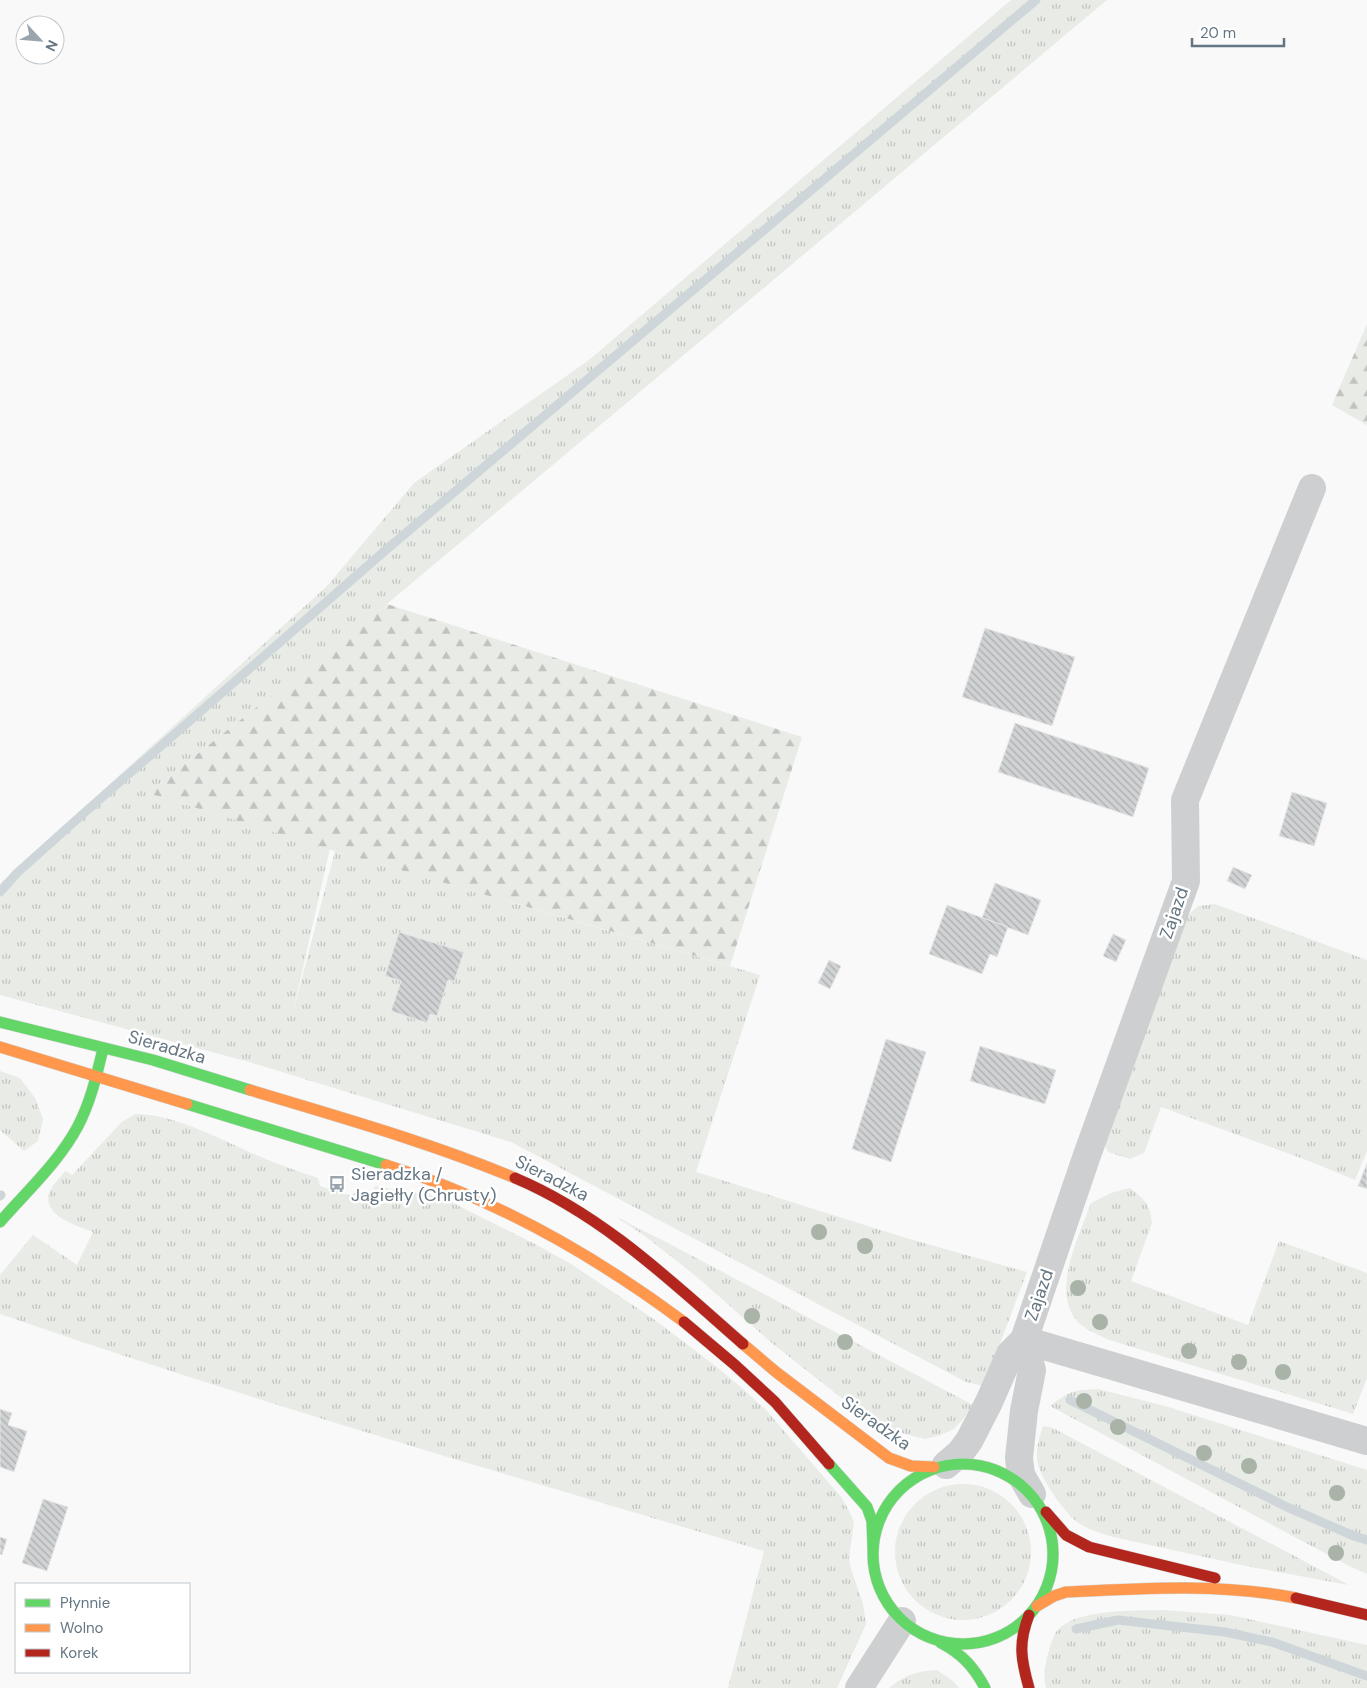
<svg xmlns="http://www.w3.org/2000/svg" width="1367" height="1688" font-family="'DM Sans',sans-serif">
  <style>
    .grass { fill: url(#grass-tufts) }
    .forest { fill: url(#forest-firs) }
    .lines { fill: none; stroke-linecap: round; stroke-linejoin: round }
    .stream { stroke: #ced6d9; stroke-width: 9 }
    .building { fill: url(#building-back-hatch); stroke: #e8e8e8 }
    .fast-casing { stroke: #d5d6d7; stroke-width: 12 }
    .slow-casing { stroke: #d5d6d7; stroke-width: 12 }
    .jam-casing { stroke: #d5d6d7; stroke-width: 12 }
    .street { stroke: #cecfd0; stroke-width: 28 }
    .fast { stroke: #63d668; stroke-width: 11 }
    .slow { stroke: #ff974d; stroke-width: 11 }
    .jam { stroke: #b3261e; stroke-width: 11 }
    .tree { fill: #a9b3a7 }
    .labels { text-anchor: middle; stroke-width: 5; stroke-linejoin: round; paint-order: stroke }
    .street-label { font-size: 18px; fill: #657683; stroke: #fff }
    .poi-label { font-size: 18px; fill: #657683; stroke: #fff; text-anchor: start }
  </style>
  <defs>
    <pattern id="grass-tufts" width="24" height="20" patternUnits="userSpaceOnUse" patternTransform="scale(1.25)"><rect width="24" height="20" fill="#e8ebe6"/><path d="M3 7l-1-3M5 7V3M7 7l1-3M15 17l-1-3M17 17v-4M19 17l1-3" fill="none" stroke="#c0c3c0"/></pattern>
    <pattern id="forest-firs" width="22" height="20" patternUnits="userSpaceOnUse" patternTransform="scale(1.25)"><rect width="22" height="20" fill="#e8ebe6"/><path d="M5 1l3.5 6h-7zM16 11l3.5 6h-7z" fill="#c0c3c0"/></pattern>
    <pattern id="building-back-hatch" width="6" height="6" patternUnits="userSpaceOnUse" patternTransform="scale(1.25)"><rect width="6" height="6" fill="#d0d2d3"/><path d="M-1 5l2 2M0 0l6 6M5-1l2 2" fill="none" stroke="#acafb1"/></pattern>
  </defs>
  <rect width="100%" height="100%" fill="#f9f9f9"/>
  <g class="grass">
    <path d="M1011,0h96l-720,604 -239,189 182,55 -38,168 43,-165 425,124 -64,197 210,66 121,34 -43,114 -18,-4 -455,-240 -262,-80 -249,-67v-111l327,-298 87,-103 175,-123z"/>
    <path d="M1215,904l152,56v191l-12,29 -46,-19 -148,-54 -17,46 -14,6 -22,-7 -5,-11 81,-222 14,-13z"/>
    <path d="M0,1071l20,7 15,20 8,21 -5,22 -14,10 -24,-21z"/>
    <path d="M135,1114c36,0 77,21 110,36 24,11 48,20 73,28l2,8 31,10 7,-6 14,5 3,-9 60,10 16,6 84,42 36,20 84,56 63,48 25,21 23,21 76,88 7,13 5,11 -5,36 2,11 12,35 3,20 -29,64h-109l36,-137c-255,-76 -512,-150 -764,-237v-39l33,-40 44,30 16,-33c-15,-6 -50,-16 -44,-38 2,-8 11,-16 16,-23l7,4 50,-53z"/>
    <path d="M1130,1188c14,11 20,16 22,35l-21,58 117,44 31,-84 88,32v105l-14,36 -244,-74c-12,-6 -27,-11 -35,-23 -21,-31 6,-83 17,-114l20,-10z"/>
    <path d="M616,1217l50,25 307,163 -9,13 -10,11 -13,6 -16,4 -38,-10 -23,-15 -25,-18 -66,-52 -76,-67 -52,-41z"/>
    <path d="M1098,1389l67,17 202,64v104l-20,-9 -297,-159c19,-15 24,-16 48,-17z"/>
    <path d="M1043,1426l10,2 296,157 -103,-19 -133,-29c-12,-4 -23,-7 -33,-13 -14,-9 -38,-43 -42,-60 -3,-13 1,-26 5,-38z"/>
    <circle cx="963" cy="1552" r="68"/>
    <path d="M1163,1610l67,5 137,30v43h-321c-3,-11 -1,-24 2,-34 2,-8 4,-15 8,-22 18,-24 80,-21 107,-22z"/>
    <path d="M937,1670l16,11 6,7h-70c16,-13 28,-17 48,-18z"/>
  </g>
  <g class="forest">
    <path d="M1367,324v101l-35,-20z"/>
    <path d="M387,604l415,133 -72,229 -395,-115 -187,-58z"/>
  </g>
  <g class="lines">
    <g class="stream">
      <path d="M0,892l17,-19 67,-60 303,-264 649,-549"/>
      <path d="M0,1196l1,-1"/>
      <path d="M1070,1400l217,107 67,29 13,4"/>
      <path d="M1076,1629l42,-9 107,12 47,10 95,34"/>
    </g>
  </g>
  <g class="building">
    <path d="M985,628l90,29 -23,69 -90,-29z"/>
    <path d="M1015,723l134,45 -16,49 -135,-45z"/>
    <path d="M1292,792l35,11 -13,43 -35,-10z"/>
    <path d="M1233,867l19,8 -7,14 -18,-8z"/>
    <path d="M995,883l46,17 -13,35 -46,-17z"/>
    <path d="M947,905l61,22 -11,30 -7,-3 -8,20 -53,-20z"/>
    <path d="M399,932l65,20 -10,30 -6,-2 -11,36 -7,-2 -3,9 -36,-12 10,-30 -16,-5z"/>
    <path d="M1113,934l13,6 -10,22 -13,-6z"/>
    <path d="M829,960l12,6 -11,23 -12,-6z"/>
    <path d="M886,1039l40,13 -35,110 -39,-13z"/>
    <path d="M980,1046l76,24 -11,34 -75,-23z"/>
    <path d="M1367,1163v26l-9,-3z"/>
    <path d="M0,1409l12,4 -4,12 19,6 -13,41 -14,-5z"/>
    <path d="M43,1499l25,8 -21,64 -25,-8z"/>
    <path d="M0,1537l7,2 -5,16 -2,-1z"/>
  </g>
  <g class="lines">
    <g class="fast-casing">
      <g id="fast">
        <path d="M0,1022l153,38 97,30"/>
        <path d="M187,1104l199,61"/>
        <path d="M0,1222c27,-31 59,-60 78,-96 12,-23 18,-48 24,-73"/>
        <circle cx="963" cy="1554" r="90"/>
        <path d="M829,1464l38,43 5,14 1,27"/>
        <path d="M941,1643c21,11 33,24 44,45"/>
      </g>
    </g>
    <g class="slow-casing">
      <g id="slow">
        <path d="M0,1047l187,57"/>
        <path d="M250,1090c89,27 179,52 265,88"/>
        <path d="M386,1165c108,33 208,90 298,157"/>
        <path d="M743,1344l33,28 113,86 22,8 23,1"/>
        <path d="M1037,1606l17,-10 12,-4c77,-4 154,-9 230,6"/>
      </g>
    </g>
    <g class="jam-casing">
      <g id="jam">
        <path d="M515,1178c88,37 157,104 228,166"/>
        <path d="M684,1322l51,43 40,37 54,62"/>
        <path d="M1046,1512l20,23 23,12 126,31"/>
        <path d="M1296,1598l71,17"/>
        <path d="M1029,1615c-11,28 -8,45 0,73"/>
      </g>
    </g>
    <g class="street">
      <path d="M1024,1340l343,101"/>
      <path d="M1024,1340l8,30 -8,41 -5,47 2,17 11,19"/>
      <path d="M946,1465l14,-12 9,-12 20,-39 21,-48 14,-14 62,-182 100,-277 -1,-81 127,-312"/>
      <path d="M859,1688l43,-67"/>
    </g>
    <use href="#fast" class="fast"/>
    <use href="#slow" class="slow"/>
    <use href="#jam" class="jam"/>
  </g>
  <g class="tree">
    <circle cx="819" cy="1232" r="8"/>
    <circle cx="865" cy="1246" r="8"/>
    <circle cx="1078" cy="1288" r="8"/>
    <circle cx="752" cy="1316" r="8"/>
    <circle cx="1100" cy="1322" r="8"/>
    <circle cx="845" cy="1342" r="8"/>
    <circle cx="1189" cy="1351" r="8"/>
    <circle cx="1239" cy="1362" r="8"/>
    <circle cx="1283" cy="1372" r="8"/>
    <circle cx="1084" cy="1401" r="8"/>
    <circle cx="1118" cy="1427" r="8"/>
    <circle cx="1204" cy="1453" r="8"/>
    <circle cx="1249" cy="1466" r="8"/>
    <circle cx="1337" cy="1493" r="8"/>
    <circle cx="1336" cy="1553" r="8"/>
  </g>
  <defs>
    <g id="bus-bare" transform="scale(1.35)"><path d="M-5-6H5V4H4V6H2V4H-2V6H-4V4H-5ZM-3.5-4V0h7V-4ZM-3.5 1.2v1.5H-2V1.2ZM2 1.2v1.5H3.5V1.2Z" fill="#99a4ac" stroke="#fff" stroke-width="2.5" paint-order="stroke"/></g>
  </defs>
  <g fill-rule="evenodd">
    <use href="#bus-bare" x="337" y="1184"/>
  </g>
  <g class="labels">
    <g class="street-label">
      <text transform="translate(1174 913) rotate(-71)" y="6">Zajazd</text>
      <text transform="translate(167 1047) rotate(16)" y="6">Sieradzka</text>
      <text transform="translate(552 1178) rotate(27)" y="6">Sieradzka</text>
      <text transform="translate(1039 1295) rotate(-71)" y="6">Zajazd</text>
      <text transform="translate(876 1423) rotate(35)" y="6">Sieradzka</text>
    </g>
    <g class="poi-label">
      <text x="351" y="1180">Sieradzka /<tspan x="351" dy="21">Jagiełły (Chrusty)</tspan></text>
    </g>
  </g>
  <rect x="15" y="1583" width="175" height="90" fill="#ffffff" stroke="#c1c8cd"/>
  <rect x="25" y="1599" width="25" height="8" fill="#63d668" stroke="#c1c8cd"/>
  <text x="60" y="1608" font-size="15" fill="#657683">Płynnie</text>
  <rect x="25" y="1624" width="25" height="8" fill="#ff974d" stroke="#c1c8cd"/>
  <text x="60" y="1633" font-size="15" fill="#657683">Wolno</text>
  <rect x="25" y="1649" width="25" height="8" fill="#b3261e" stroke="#c1c8cd"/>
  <text x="60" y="1658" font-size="15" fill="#657683">Korek</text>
  <g transform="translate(40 40) rotate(116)"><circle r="24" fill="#ffffff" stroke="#c1c8cd"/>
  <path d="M0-4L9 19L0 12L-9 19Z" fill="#99a4ac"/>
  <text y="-8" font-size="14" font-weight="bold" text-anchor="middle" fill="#657683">N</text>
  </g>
  <path d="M1192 38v8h92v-8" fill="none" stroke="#657683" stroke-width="2.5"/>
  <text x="1200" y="38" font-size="15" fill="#657683" stroke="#ffffff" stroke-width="4" paint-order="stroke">20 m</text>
</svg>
